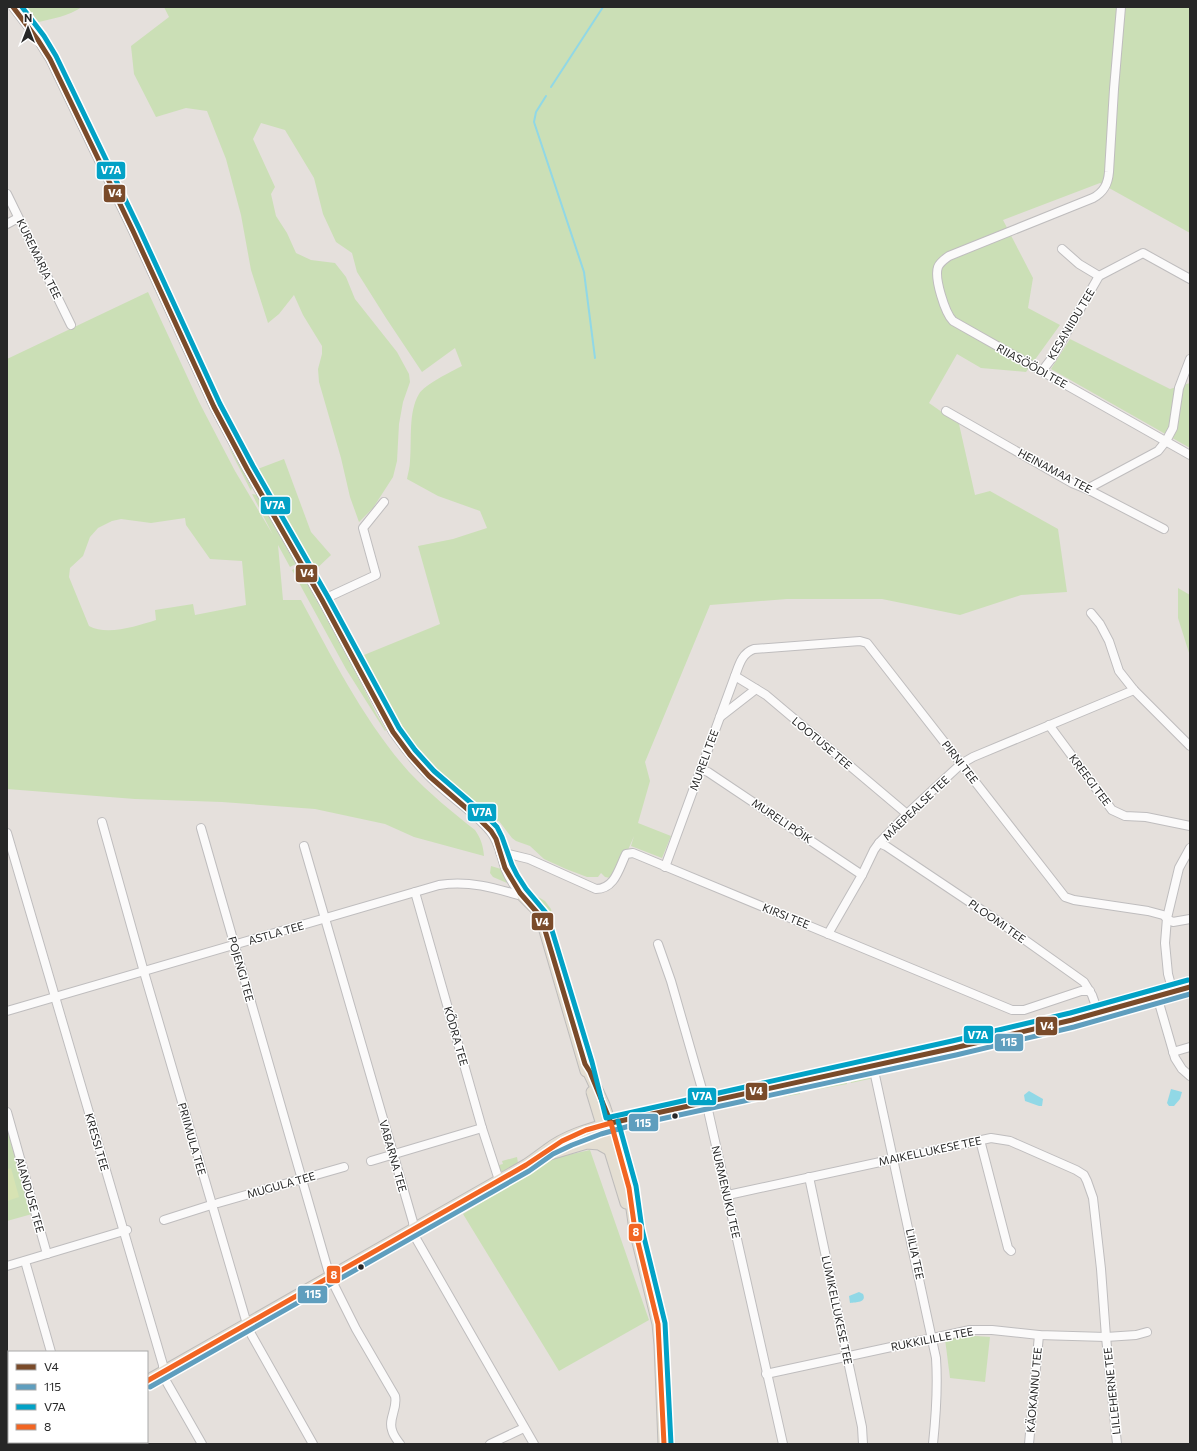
<svg xmlns="http://www.w3.org/2000/svg" width="1197" height="1451" font-family="Commissioner,sans-serif">
  <style>
    .green { fill: #cbdfb6; fill-rule: evenodd }
    .pitch { fill: #d7e3b3 }
    .water { fill: #91d8e6 }
    .lines { fill: none; stroke-linecap: round; stroke-linejoin: round }
    .stream { stroke: #91d8e6; stroke-width: 2 }
    .minor-casing { stroke: #bfbdbe; stroke-width: 10 }
    .major-casing { stroke: #bebcbb; stroke-width: 13 }
    .minor { stroke: #fbfafa; stroke-width: 8 }
    .major { stroke: #e4ded2; stroke-width: 11 }
    .bus-1-casing { stroke: #fff; stroke-width: 8 }
    .bus-2-casing { stroke: #fff; stroke-width: 8 }
    .bus-3-casing { stroke: #fff; stroke-width: 8 }
    .bus-4-casing { stroke: #fff; stroke-width: 8 }
    .bus-1 { stroke: #7a4b2a; stroke-width: 5 }
    .bus-2 { stroke: #5f9ebe; stroke-width: 5 }
    .bus-3 { stroke: #02a2c6; stroke-width: 5 }
    .bus-4 { stroke: #f26522; stroke-width: 5 }
    .bus-dot { fill: #272727; stroke: #fff; stroke-width: 1.5 }
    .labels { text-anchor: middle; stroke-width: 3; stroke-linejoin: round; paint-order: stroke }
    .street-label { font-size: 11px; fill: #272727; stroke: #fff }
    .line-badge { stroke: #fff; stroke-width: 1.5 }
    .badge-label { font-size: 11px; text-anchor: middle; font-weight: bold; fill: #fff }
  </style>
  <rect width="100%" height="100%" fill="#e5e0dc"/>
  <g class="green">
    <path d="M19,7h63c-13,9 -31,12 -47,16l-8,-5z"/>
    <path d="M164,7h1026v226l-90,-50 -97,37 30,58 -5,30 32,17 -34,47 -45,-4 -24,-14 -28,49 30,21 16,71 15,-4 68,38 9,63 -46,3 -61,20 -78,-16h-95l-77,6 -65,157 5,19 -12,42 33,13 -9,22 -31,-12 3,-10 -6,14 -4,1 -14,27 -5,-1 -4,-4 -3,4h-11l-21,-8 -22,-10 -14,-13 -14,-5 -4,-3 -13,-17 -11,-4 -16,-11 -32,-27 -34,-37 -21,-35 -26,-50 81,-33 -22,-78 35,-7 34,-11 -7,-17 -42,-15 -31,-17c1,-6 3,-12 3,-18 2,-20 -2,-49 9,-67 5,-9 33,-23 43,-28l-7,-18 -33,24 -36,-54 -29,-46 -5,-19 -16,-11 -13,-28 -9,-36 -29,-48 -24,-7 -8,16 22,48 -4,7 5,22 11,17 9,20 15,7 24,3 11,14 9,22 42,53 12,22 1,8 -7,20 -4,22 -2,37 -4,16 -20,31 -14,14 -9,-25 -9,-39 -22,-76 -1,-13 4,-15v-8l-19,-31 -9,-20 -15,19 -11,9 -17,-53 -10,-55 -15,-56 -19,-48 -21,-3 -30,9 -22,-43 -3,-28 38,-29z"/>
    <path d="M148,292l51,110 36,69 38,64 -21,-41 5,1 39,69 -6,3 -12,-22 5,55h18c32,59 63,121 108,172 20,21 43,40 66,58 6,9 8,15 9,26l-70,-19 -29,-13 -70,-15 -93,-7 -87,-3 -128,-10v-430zM185,518l1,7 24,34 32,2 4,44 -51,10 -2,-11 -38,6 1,10c-19,6 -49,16 -67,6l-20,-49 1,-9 13,-12 7,-19 8,-9 14,-7 9,-2 30,4z"/>
    <path d="M1070,339l100,50 20,-6v65l-139,-79z"/>
    <path d="M228,446l9,14 15,28 -1,3z"/>
    <path d="M284,459l27,73 20,23 -18,17 -58,-102z"/>
    <path d="M298,567l47,84 32,64 9,15 -1,1 -39,-62 -54,-99z"/>
    <path d="M1178,588l12,7v61l-12,-38z"/>
    <path d="M491,866l10,3 6,14 -14,-6 -3,-4z"/>
    <path d="M520,888l7,5 13,5 5,3 6,8 4,16 -6,2z"/>
    <path d="M562,949l5,19 -6,1 -5,-18z"/>
    <path d="M564,971h4l6,21 -4,1 -2,-1 -6,-19z"/>
    <path d="M1169,985l-1,4 -67,18 -2,-3z"/>
    <path d="M1094,1006l-1,4 -144,36 -8,-4 5,-4h16z"/>
    <path d="M587,1041l4,8 4,11 -7,1 -6,-17 1,-2z"/>
    <path d="M866,1071l4,1 4,6 -23,5 -1,-8z"/>
    <path d="M846,1076l1,8 -33,6 -1,-7z"/>
    <path d="M799,1086l1,8 -18,3 -1,-7z"/>
    <path d="M774,1091l2,7 -23,4 -1,-6z"/>
    <path d="M749,1097l1,6 -39,5 -1,-3z"/>
    <path d="M7,1127l25,87 -25,7z"/>
    <path d="M590,1150l59,170 -90,51 -96,-157 24,-15 -11,2 -58,36v-5l80,-45 4,3 52,-32z"/>
    <path d="M517,1157l1,6 -15,8h-3l-3,-9h1l1,3 4,-1 -1,-3z"/>
    <path d="M326,1284l6,3 -35,19 -3,-4z"/>
    <path d="M288,1306l1,4 -36,20 1,-4z"/>
    <path d="M243,1332l4,1 -48,28 -2,-3z"/>
    <path d="M960,1335l30,2 -5,45 -35,-4 -5,-39z"/>
  </g>
  <path class="pitch" d="M11,1168l8,29 -12,4v-32z"/>
  <g class="water">
    <path d="M1171,1089l11,3 -2,7 -6,7h-5l-2,-3z"/>
    <path d="M1029,1091l14,8 -1,7h-3l-14,-5 -1,-6z"/>
    <path d="M859,1292l4,2c4,9 -7,8 -13,9l-1,-7z"/>
  </g>
  <g class="lines">
    <g class="stream">
      <path d="M551,87l52,-80"/>
      <path d="M546,96l-10,16 -2,10 50,150 11,86"/>
      <path d="M1176,984l14,-3"/>
      <path d="M1102,1005l64,-17"/>
    </g>
    <g class="minor-casing">
      <g id="minor">
        <path d="M13,7l25,33 12,19 83,172 81,176 33,62 75,131 71,132c14,20 31,41 50,57 16,14 34,26 47,42 9,10 11,25 15,37 4,10 10,20 18,28"/>
        <path d="M1121,7l-7,82 -5,83c-1,12 -5,20 -16,26l-144,58c-4,3 -9,6 -11,11 -4,11 7,46 15,54l237,134"/>
        <path d="M7,194l64,131"/>
        <path d="M7,224l11,-6"/>
        <path d="M1062,249l17,15 20,12"/>
        <path d="M1042,371l10,-13 47,-82 44,-23 47,26"/>
        <path d="M946,411l126,72 15,6 77,40"/>
        <path d="M1087,489l71,-38 8,-10 7,-13 6,-40 11,-29"/>
        <path d="M322,600l54,-25 -13,-47 21,-26"/>
        <path d="M1091,613l9,11 9,17 10,30 15,19 56,56"/>
        <path d="M735,676l31,19 141,119"/>
        <path d="M720,717l36,-28"/>
        <path d="M1049,725l63,85 13,6 21,1 44,9"/>
        <path d="M701,769l7,3 154,103"/>
        <path d="M102,822l42,150 103,352 4,10 62,110"/>
        <path d="M201,828l127,442 7,17 21,42 39,67c3,12 -7,23 -3,34 1,5 5,10 8,14"/>
        <path d="M7,833l156,532v7l3,9 36,63"/>
        <path d="M879,843l7,3 115,77 83,59 8,13 6,17"/>
        <path d="M304,846l109,376 1,13 120,209"/>
        <path d="M500,852l29,7 67,30c19,0 23,-21 30,-35l7,-1 379,157h12l57,-19h9"/>
        <path d="M665,867l70,-191c4,-11 7,-23 19,-27l106,-8 7,2 198,254 9,3 74,11 15,4 6,5 4,2 17,-3"/>
        <path d="M415,892l67,236 17,52"/>
        <path d="M828,934l34,-59 12,-25 5,-7 28,-29 54,-50 12,-7 161,-67"/>
        <path d="M658,944l13,37 37,129 75,334"/>
        <path d="M1173,992l-5,-18 -3,-31 2,-25 12,-50 11,-20"/>
        <path d="M1157,996l18,62 7,11 8,7"/>
        <path d="M7,1011l432,-126c29,-5 56,3 83,11"/>
        <path d="M1173,1052l17,-5"/>
        <path d="M926,1054l146,-34 118,-33"/>
        <path d="M873,1066l63,292c2,29 0,57 -3,86"/>
        <path d="M7,1112l40,142"/>
        <path d="M980,1140l28,108 3,3"/>
        <path d="M371,1161l111,-33"/>
        <path d="M809,1177l53,250 1,17"/>
        <path d="M728,1195l263,-57 19,3 66,29 8,5 3,6 6,17 8,71 5,68 11,107"/>
        <path d="M218,1203l126,-36"/>
        <path d="M164,1220l47,-15"/>
        <path d="M25,1261l26,91"/>
        <path d="M7,1266l120,-36"/>
        <path d="M766,1374l204,-44h22l47,5 67,2 30,-2 11,-3"/>
        <path d="M81,1442l1,2"/>
        <path d="M490,1444l34,-16"/>
        <path d="M1029,1444l10,-109"/>
      </g>
    </g>
    <g class="major-casing">
      <g id="major">
        <path d="M523,896l12,12 6,9 45,154"/>
        <path d="M585,1064l19,41 11,33 14,50 6,42 23,94 2,21 4,99"/>
        <path d="M592,1092l34,111"/>
        <path d="M550,1154l37,-11 12,1 9,5"/>
        <path d="M147,1381l379,-216c8,-5 14,-10 21,-15 18,-14 42,-21 64,-27l315,-69"/>
        <path d="M37,1444l3,-2"/>
      </g>
    </g>
    <use href="#minor" class="minor"/>
    <use href="#major" class="major"/>
    <g class="bus-1-casing">
      <g id="bus-1">
        <path d="M13,7l25,33 12,19 83,172 81,176 33,62 75,131 71,132 17,23 19,21 51,44 11,11 5,8 9,29 15,25 21,24 44,147 5,8 21,51"/>
        <path d="M611,1123l343,-75 118,-28 118,-33"/>
      </g>
    </g>
    <g class="bus-2-casing">
      <path id="bus-2" d="M150,1387l379,-216 24,-17 19,-9 29,-11 32,-9 323,-70 118,-28 116,-33"/>
    </g>
    <g class="bus-3-casing">
      <g id="bus-3">
        <path d="M22,7l22,29 12,20 83,172 81,176 33,62 75,131 71,131 16,22 19,21 50,43 13,13 5,10 10,28 5,10 9,14 21,25 45,148 14,56 346,-77 118,-28 118,-33"/>
        <path d="M618,1121l18,65 6,43 23,94 6,121"/>
      </g>
    </g>
    <g class="bus-4-casing">
      <path id="bus-4" d="M147,1381l379,-216 36,-24 24,-11 25,-7 18,65 6,42 23,94 6,120"/>
    </g>
    <use href="#bus-1" class="bus-1"/>
    <use href="#bus-2" class="bus-2"/>
    <use href="#bus-3" class="bus-3"/>
    <use href="#bus-4" class="bus-4"/>
  </g>
  <g class="bus-dot">
    <circle cx="675" cy="1116" r="3.5"/>
    <circle cx="361" cy="1267" r="3.5"/>
  </g>
  <g class="labels">
    <g class="street-label">
      <text transform="translate(39 259) rotate(64)" y="4">KUREMARJA TEE</text>
      <text transform="translate(1071 324) rotate(-59)" y="4">KESANIIDU TEE</text>
      <text transform="translate(1032 366) rotate(29)" y="4">RIIASÖÖDI TEE</text>
      <text transform="translate(1055 471) rotate(28)" y="4">HEINAMAA TEE</text>
      <text transform="translate(822 743) rotate(40)" y="4">LOOTUSE TEE</text>
      <text transform="translate(704 760) rotate(-70)" y="4">MURELI TEE</text>
      <text transform="translate(960 762) rotate(52)" y="4">PIRNI TEE</text>
      <text transform="translate(1090 780) rotate(53)" y="4">KREEGI TEE</text>
      <text transform="translate(916 808) rotate(-44)" y="4">MÄEPEALSE TEE</text>
      <text transform="translate(782 821) rotate(34)" y="4">MURELI PÕIK</text>
      <text transform="translate(786 916) rotate(22)" y="4">KIRSI TEE</text>
      <text transform="translate(997 921) rotate(35)" y="4">PLOOMI TEE</text>
      <text transform="translate(276 933) rotate(-16)" y="4">ASTLA TEE</text>
      <text transform="translate(241 969) rotate(74)" y="4">POJENGI TEE</text>
      <text transform="translate(456 1036) rotate(74)" y="4">KÕDRA TEE</text>
      <text transform="translate(192 1139) rotate(74)" y="4">PRIIMULA TEE</text>
      <text transform="translate(97 1142) rotate(74)" y="4">KRESSI TEE</text>
      <text transform="translate(930 1151) rotate(-12)" y="4">MAIKELLUKESE TEE</text>
      <text transform="translate(393 1156) rotate(74)" y="4">VABARNA TEE</text>
      <text transform="translate(281 1185) rotate(-16)" y="4">MUGULA TEE</text>
      <text transform="translate(726 1192) rotate(77)" y="4">NURMENUKU TEE</text>
      <text transform="translate(30 1195) rotate(74)" y="4">AIANDUSE TEE</text>
      <text transform="translate(915 1254) rotate(78)" y="4">LIILIA TEE</text>
      <text transform="translate(837 1310) rotate(78)" y="4">LUMIKELLUKESE TEE</text>
      <text transform="translate(932 1339) rotate(-11)" y="4">RUKKILILLE TEE</text>
      <text transform="translate(1034 1390) rotate(-85)" y="4">KÄOKANNU TEE</text>
      <text transform="translate(1112 1391) rotate(-96)" y="4">LILLEHERNE TEE</text>
    </g>
  </g>
  <g class="line-badge">
    <rect x="96" y="161" width="30" height="19" rx="4" fill="#02a2c6"/>
    <rect x="103" y="184" width="23" height="19" rx="4" fill="#7a4b2a"/>
    <rect x="260" y="496" width="31" height="19" rx="4" fill="#02a2c6"/>
    <rect x="295" y="564" width="23" height="19" rx="4" fill="#7a4b2a"/>
    <rect x="467" y="803" width="30" height="19" rx="4" fill="#02a2c6"/>
    <rect x="531" y="912" width="23" height="19" rx="4" fill="#7a4b2a"/>
    <rect x="1035" y="1016" width="23" height="20" rx="4" fill="#7a4b2a"/>
    <rect x="963" y="1025" width="31" height="19" rx="4" fill="#02a2c6"/>
    <rect x="994" y="1033" width="30" height="19" rx="4" fill="#5f9ebe"/>
    <rect x="745" y="1082" width="23" height="19" rx="4" fill="#7a4b2a"/>
    <rect x="687" y="1087" width="30" height="19" rx="4" fill="#02a2c6"/>
    <rect x="628" y="1113" width="31" height="19" rx="4" fill="#5f9ebe"/>
    <rect x="628" y="1223" width="15" height="19" rx="4" fill="#f26522"/>
    <rect x="326" y="1265" width="15" height="19" rx="4" fill="#f26522"/>
    <rect x="297" y="1285" width="31" height="19" rx="4" fill="#5f9ebe"/>
  </g>
  <g class="badge-label">
    <text x="111" y="174">V7A</text>
    <text x="115" y="197">V4</text>
    <text x="275" y="509">V7A</text>
    <text x="307" y="577">V4</text>
    <text x="482" y="816">V7A</text>
    <text x="542" y="926">V4</text>
    <text x="1047" y="1030">V4</text>
    <text x="978" y="1039">V7A</text>
    <text x="1009" y="1046">115</text>
    <text x="756" y="1095">V4</text>
    <text x="702" y="1100">V7A</text>
    <text x="643" y="1127">115</text>
    <text x="636" y="1236">8</text>
    <text x="334" y="1279">8</text>
    <text x="313" y="1298">115</text>
  </g>
  <rect width="1197" height="1451" fill="none" stroke="#272727" stroke-width="16"/>
  <rect x="8" y="1351" width="140" height="92" fill="#ffffff" stroke="#a9a9a9"/>
  <rect x="16" y="1364" width="20" height="6" fill="#7a4b2a" stroke="#a9a9a9"/>
  <text x="44" y="1371" font-size="12" fill="#272727">V4</text>
  <rect x="16" y="1384" width="20" height="6" fill="#5f9ebe" stroke="#a9a9a9"/>
  <text x="44" y="1391" font-size="12" fill="#272727">115</text>
  <rect x="16" y="1404" width="20" height="6" fill="#02a2c6" stroke="#a9a9a9"/>
  <text x="44" y="1411" font-size="12" fill="#272727">V7A</text>
  <rect x="16" y="1424" width="20" height="6" fill="#f26522" stroke="#a9a9a9"/>
  <text x="44" y="1431" font-size="12" fill="#272727">8</text>
  <g transform="translate(28 28)" stroke="#ffffff" stroke-width="3" paint-order="stroke">
  <path d="M0-3L7 15L0 10L-7 15Z" fill="#272727"/>
  <text y="-6" font-size="11" font-weight="bold" text-anchor="middle" fill="#272727">N</text>
  </g>
</svg>
